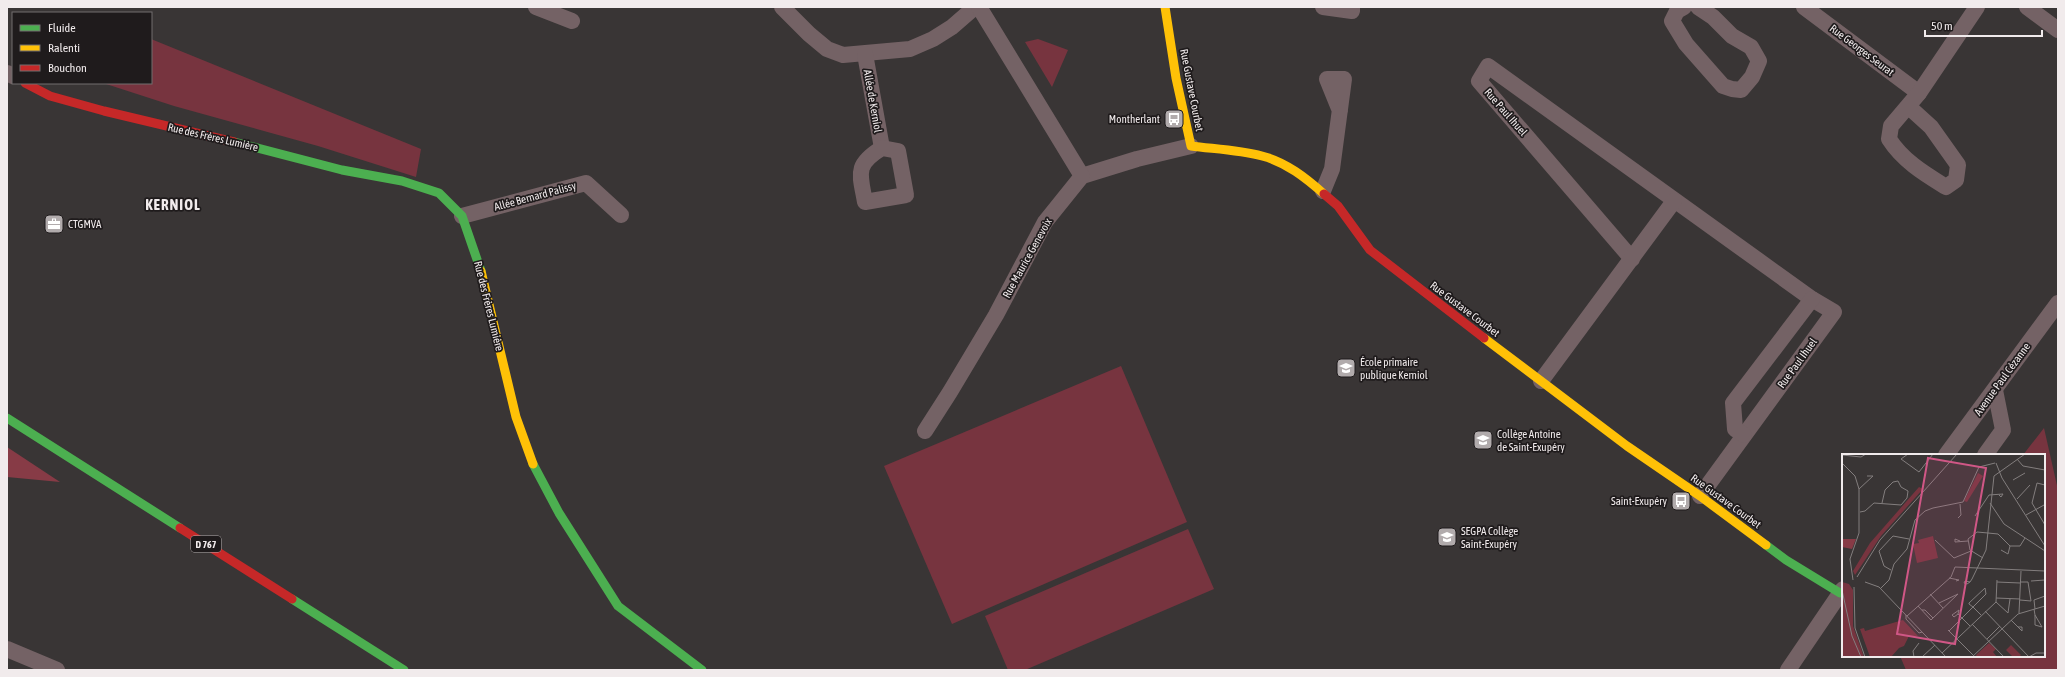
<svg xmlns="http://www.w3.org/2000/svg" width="2065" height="677" font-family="'Asap Condensed',sans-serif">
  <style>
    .green { fill: #77343f }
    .forest { fill: #873b46 }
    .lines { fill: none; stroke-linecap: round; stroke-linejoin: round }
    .street { stroke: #746265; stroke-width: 16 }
    .fast { stroke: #4caf50; stroke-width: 9 }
    .slow { stroke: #ffc107; stroke-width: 9 }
    .jam { stroke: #c62828; stroke-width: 9 }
    .labels { text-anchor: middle; stroke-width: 3.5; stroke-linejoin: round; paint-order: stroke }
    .shield { fill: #1f1b1c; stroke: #b2adae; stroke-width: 1 }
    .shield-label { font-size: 10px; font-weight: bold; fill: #f1ebec }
    .street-label { font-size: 11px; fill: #f1ebec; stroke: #1f1b1c }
    .poi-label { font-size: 11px; fill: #f1ebec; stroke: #1f1b1c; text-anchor: start }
    .district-label { font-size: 15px; font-weight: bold; letter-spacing: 1px; fill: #f1ebec; stroke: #1f1b1c }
    .inset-road { fill: none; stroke: #837e7e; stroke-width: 1 }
    .view { fill: #d05786; fill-opacity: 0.15; stroke: #d05786; stroke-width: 2 }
    .inset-edge { fill: none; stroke: #f1ebec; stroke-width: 2 }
  </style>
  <rect width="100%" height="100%" fill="#393535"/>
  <g class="green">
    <path d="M151,39l270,110 -5,28 -98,-31 -144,-40 -71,-23h48z"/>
    <path d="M1038,39l30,11 -16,37 -27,-45z"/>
    <path d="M1121,366l66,156 -235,102 -68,-158z"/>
    <path d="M2044,428l14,62v180h-152l-6,-14h144v-201h-21z"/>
    <path d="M1188,529l26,60 -189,81h-17l-23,-54z"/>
  </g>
  <path class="forest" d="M7,447l53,35 -53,-5z"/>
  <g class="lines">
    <g class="street">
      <path d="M536,7l36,14"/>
      <path d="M782,7l27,27 18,15 16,6 67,-6 23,-10 19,-12 23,-20"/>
      <path d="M1323,7l29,4v-4"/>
      <path d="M1684,7l-7,4 -5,10 14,23 37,42 9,3 9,1 11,-13 7,-16 -8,-14 -19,-11 -19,-19 -15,-10"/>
      <path d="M1804,7l115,86"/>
      <path d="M2027,7l31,23"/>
      <path d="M865,54l17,94"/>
      <path d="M7,73l6,3"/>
      <path d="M1909,107l22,20 27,38 -2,15 -10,7c-21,-13 -43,-26 -57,-48l2,-13 28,-33 58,-86"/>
      <path d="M882,148l16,3 8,44 -41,7c-5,-28 -11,-37 17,-54z"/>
      <path d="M1082,176l55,-17 54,-13"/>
      <path d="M1323,191l9,-22 12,-90h-17l13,32"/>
      <path d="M462,216l124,-33 35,32"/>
      <path d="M1632,259l-153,-178 9,-15 324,233 22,13 -134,184"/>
      <path d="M1541,381l133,-180"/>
      <path d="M925,431l25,-39 46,-77 49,-93 37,-46 -103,-169"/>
      <path d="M1744,435l-9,-6 -2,-26 79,-104"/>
      <path d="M1946,455l112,-152"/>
      <path d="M1985,455l18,-25 -8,-40"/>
      <path d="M7,649l50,21"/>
      <path d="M1788,670l55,-81"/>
    </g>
    <g class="fast">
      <path d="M234,142l108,28 60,11 37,12 23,23 19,55"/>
      <path d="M7,418l173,110"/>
      <path d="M533,464l26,49 59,93 84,64"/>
      <path d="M1766,545l20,15 54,33"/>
      <path d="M292,599l112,71"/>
    </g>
    <g class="slow">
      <path d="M1165,7l11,71 15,68c23,3 48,4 71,10 24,6 44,22 62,38"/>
      <path d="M481,271l35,146 17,47"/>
      <path d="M1484,338l143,108 73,50 66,49"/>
    </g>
    <g class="jam">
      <path d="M25,83l25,13 54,15 130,31"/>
      <path d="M1324,194l14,12 32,44 114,88"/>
      <path d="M180,528l112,71"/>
    </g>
  </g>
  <defs>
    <g id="bus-square" transform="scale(1)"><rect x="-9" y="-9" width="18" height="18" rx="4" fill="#b1abac" stroke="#1f1b1c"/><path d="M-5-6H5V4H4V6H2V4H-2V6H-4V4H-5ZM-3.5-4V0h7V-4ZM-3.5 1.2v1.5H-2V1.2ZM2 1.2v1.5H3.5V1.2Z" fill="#fff"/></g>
    <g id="office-square" transform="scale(1)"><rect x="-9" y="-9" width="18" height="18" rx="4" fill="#b1abac" stroke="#1f1b1c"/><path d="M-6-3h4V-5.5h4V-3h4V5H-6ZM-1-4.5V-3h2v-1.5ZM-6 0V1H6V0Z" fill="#fff"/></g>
    <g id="school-square" transform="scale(1)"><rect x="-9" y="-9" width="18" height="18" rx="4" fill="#b1abac" stroke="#1f1b1c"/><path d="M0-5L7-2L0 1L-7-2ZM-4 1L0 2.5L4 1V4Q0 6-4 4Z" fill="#fff"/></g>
  </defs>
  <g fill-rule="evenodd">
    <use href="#bus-square" x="1174" y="119"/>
    <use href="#office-square" x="54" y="224"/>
    <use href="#school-square" x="1346" y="368"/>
    <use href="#school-square" x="1483" y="440"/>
    <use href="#bus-square" x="1681" y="501"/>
    <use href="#school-square" x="1447" y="537"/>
  </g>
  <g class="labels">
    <rect class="shield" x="191" y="536" width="30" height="16" rx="3"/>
    <g class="shield-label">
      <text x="206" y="548">D 767</text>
    </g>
    <g class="street-label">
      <text transform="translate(1862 50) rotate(37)" y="4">Rue Georges Seurat</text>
      <text transform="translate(1192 90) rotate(79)" y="4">Rue Gustave Courbet</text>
      <text transform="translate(873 101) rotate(80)" y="4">Allée de Kerniol</text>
      <text transform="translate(1506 112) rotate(49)" y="4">Rue Paul Ihuel</text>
      <text transform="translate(213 137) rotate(13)" y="4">Rue des Frères Lumière</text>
      <text transform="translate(535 196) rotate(-15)" y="4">Allée Bernard Palissy</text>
      <text transform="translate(1027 258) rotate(-61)" y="4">Rue Maurice Genevoix</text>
      <text transform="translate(489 306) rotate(76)" y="4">Rue des Frères Lumière</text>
      <text transform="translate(1465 309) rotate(37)" y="4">Rue Gustave Courbet</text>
      <text transform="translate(1797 363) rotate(-54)" y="4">Rue Paul Ihuel</text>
      <text transform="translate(2002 379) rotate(-54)" y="4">Avenue Paul Cézanne</text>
      <text transform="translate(1726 501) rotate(36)" y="4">Rue Gustave Courbet</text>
    </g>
    <g class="poi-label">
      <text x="1160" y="123" text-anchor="end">Montherlant</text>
      <text x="68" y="228">CTGMVA</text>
      <text x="1360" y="366">École primaire<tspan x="1360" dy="13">publique Kerniol</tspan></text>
      <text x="1497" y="438">Collège Antoine<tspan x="1497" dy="13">de Saint-Exupéry</tspan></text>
      <text x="1667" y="505" text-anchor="end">Saint-Exupéry</text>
      <text x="1461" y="535">SEGPA Collège<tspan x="1461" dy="13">Saint-Exupéry</tspan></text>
    </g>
    <g class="district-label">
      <text x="173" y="210">KERNIOL</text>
    </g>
  </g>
  <g transform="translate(1842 454)">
    <rect width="203" height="203" fill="#393535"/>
    <path d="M136,19l5,3 -16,26 -3,-1zM77,33l4,2 -42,47 -26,39 -2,-4 17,-28zM91,82l5,22 -21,5 -4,-19 6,-1 -1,-3zM0,128l7,2 4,6v36l11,31h-22zM61,166l15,16h-9l-5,10 -5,2 -8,9h-21l-10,-28 4,-1 1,3zM147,189l7,6 -3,3 4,5h-20l-1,-2zM169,191l10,10 -2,2h-6l-7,-7z" fill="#77343f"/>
    <path d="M0,85h14l-4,10 -10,-2z" fill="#873b46"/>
    <path class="inset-road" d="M66,0l-7,5 18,13 14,-18M0,1l19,2 5,-3M175,5l6,7 22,4M0,9l13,13 4,13M154,9l6,15 43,68M171,26l12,-7M203,31l-8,-2 -5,20 13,22M175,45l13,-14M148,49l14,21 41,27M18,58l5,-1 9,-8 27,2 6,-7 1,-7 -7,-4 -3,-6 -5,1 -8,8 -3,13M184,61l18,-10M133,62l14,-21 14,-1 -2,3 -2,-2M116,64l3,-3 -1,-11M146,79l10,1 12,12h10l5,-8M93,86l19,18 17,-7M118,87l-5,-2v3l13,-1M159,96l7,4 2,-8M141,104l-13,-8 -2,-11 9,-7 11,1M49,116l-7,-4 -5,-15 14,-15 16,3M15,123l23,-37 77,-86M107,124l10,2 -3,1M11,126l-3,-21 9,-26v-44l14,-13h-6M189,127l14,-1M23,128l14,5 67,70M128,128l-5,-1 -1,2 3,1 3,-2 2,-3 14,-29 8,-74 31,-22M155,128l23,1M12,133l1,41 10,29M38,135l9,-9 5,-16 13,-15 8,-29 10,-9 8,-3 30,-6 16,-35 16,-4M0,136l10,46 9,21M88,140l13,14M154,144l24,1M178,146l11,1 -3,-19h-8M154,148l12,11 2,-14M76,152l13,14 2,-2M192,155l1,6v10l7,2 -7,-12M193,155l-1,-9 11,-4M80,156h3l8,8M143,157l44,46M177,159l2,-42M116,160l-4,3 -2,-2 7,-5 -1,4 12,12M64,161v4l13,14 3,-1M65,162l44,-39 4,-10 90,4M91,164l25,-24 -19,9M169,166l11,11v-4h-4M130,170l32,33M106,176l27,27M107,177l37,-37 -1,-6 -16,15v1l4,3 8,8M145,185l13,-13M100,199l54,-51 1,-22M72,203l-1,-6 6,-8M80,203l13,-12M130,203l46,-43 27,-8M187,203l7,-4h9"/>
    <path class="view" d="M86,4l58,10 -31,176 -58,-10z"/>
    <rect width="203" height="203" class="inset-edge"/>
  </g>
  <rect width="2065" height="677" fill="none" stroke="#f1ebec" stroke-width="16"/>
  <rect x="12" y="12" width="140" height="72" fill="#1f1b1c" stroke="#736e6f"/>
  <rect x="20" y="25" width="20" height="6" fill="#4caf50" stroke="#736e6f"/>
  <text x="48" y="32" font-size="12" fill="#f1ebec">Fluide</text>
  <rect x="20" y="45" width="20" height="6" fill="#ffc107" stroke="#736e6f"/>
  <text x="48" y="52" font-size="12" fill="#f1ebec">Ralenti</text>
  <rect x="20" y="65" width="20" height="6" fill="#c62828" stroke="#736e6f"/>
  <text x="48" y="72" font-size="12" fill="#f1ebec">Bouchon</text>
  <path d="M1925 30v6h117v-6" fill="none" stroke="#f1ebec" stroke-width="2"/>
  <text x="1931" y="30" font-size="12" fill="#f1ebec" stroke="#1f1b1c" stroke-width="3" paint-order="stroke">50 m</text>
</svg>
